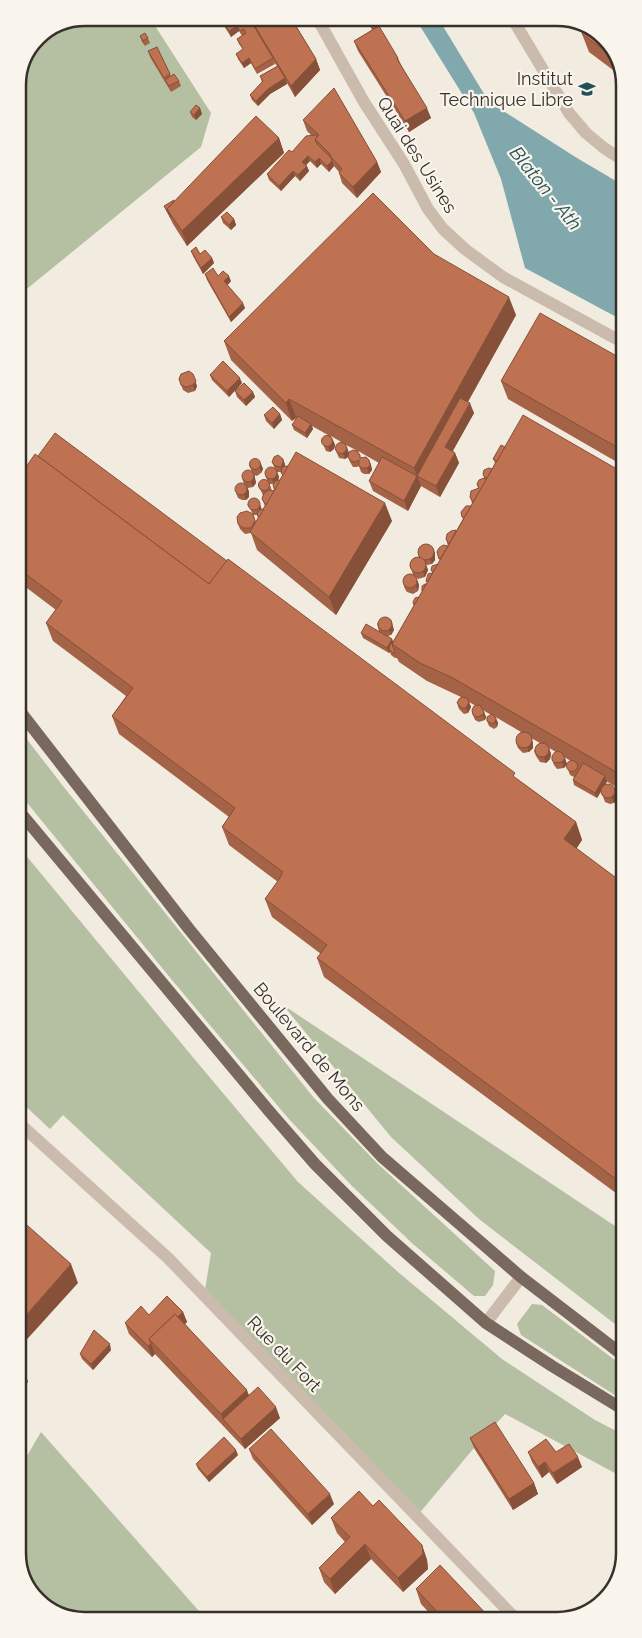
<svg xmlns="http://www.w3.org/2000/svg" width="642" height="1638" font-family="Raleway,sans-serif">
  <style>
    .green { fill: #b4c0a1 }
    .water { fill: #81a9ad }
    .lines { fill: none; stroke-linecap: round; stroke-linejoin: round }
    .service { stroke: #cabbac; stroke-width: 12 }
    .minor { stroke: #cabbac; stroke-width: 12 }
    .tertiary { stroke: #cabbac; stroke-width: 12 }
    .primary { stroke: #79685d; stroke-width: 12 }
    .wall { fill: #a46246; fill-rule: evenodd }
    .shaded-wall { fill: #865039 }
    .building { fill: #bf7251; stroke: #865039 }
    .labels { text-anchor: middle; stroke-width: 4.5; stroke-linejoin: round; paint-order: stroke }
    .poi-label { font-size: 18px; fill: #38302b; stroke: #f9f4ec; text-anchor: end }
    .street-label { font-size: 18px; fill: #38302b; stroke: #f9f4ec }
    .water-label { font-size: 19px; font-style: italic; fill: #225158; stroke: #f9f4ec }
    .rim { fill: none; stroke: #38302b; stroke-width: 2.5 }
  </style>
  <rect width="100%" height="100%" fill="#f2ebe0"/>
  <g class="green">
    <path d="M85,18h65l61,95 -10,34 -178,145h-5v-211l20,-44z"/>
    <path d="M19,729l44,57 251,312 64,66 117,107 -2,14 -8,11h-11l-61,-52 -61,-58 -64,-68 -116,-138 -153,-187z"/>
    <path d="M19,847l177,214 102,121 100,90 104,87 93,61 29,15v43l-119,-64 -31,34 -57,68 -213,-220 7,-43 -148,-138 -13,14 -30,-28z"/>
    <path d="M283,1005l341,227v99l-145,-112 -88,-82z"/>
    <path d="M532,1304l10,1 82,62v34l-103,-66 -4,-11z"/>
    <path d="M41,1432l165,187 -126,1 -36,-14 -23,-32v-108z"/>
  </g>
  <path class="water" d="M415,18h23l51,84 88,56 44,26 1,136 -97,-52 -24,-89 -27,-66z"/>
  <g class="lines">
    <path class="service" d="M486,1323l35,-46"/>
    <g class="minor">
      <path d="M317,18l47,84 40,62 24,45 15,20 23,21 37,27 119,65"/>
      <path d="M20,1124l148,134 346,359"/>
    </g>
    <path class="tertiary" d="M512,18l57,95 17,20 18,15 17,11"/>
    <g class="primary">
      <path d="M19,710l170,219 139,170 54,58 139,120 103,79"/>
      <path d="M19,811l250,300 46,53 72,72 99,87 66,43 72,44"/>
    </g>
  </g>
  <g class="wall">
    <path d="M219,18h72l25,41 4,11 -25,27 -8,-14v1l-17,10 -12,12 -6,-6 -2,-5 12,-13 -2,-6 17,-10 -3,-4 1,2 -18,10 -6,-11 -7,5 -6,-9 -2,-5 7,-5 -4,-5 -2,-5 5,-3 -3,-5 -8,6z"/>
    <path d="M370,25l28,33 4,9 29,51 -22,14 -51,-81 -4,-10 18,-11z"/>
    <path d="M598,32l23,32v12l-32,-24 -7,-18z"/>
    <path d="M140,36l8,2 2,5 -5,3 -3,-4z"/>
    <path d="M157,47l14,29 8,5 2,5 -10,6 -21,-35 -2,-6z"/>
    <path d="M200,108l2,6 -6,6 -4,-3 -2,-5z"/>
    <path d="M303,120l74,42 4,10 -24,26 -15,-15 -3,-10v-1l-5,-6 -5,6 -8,-8 -4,4 -7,-7 -4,4 3,6 -9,10 -5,-5 -14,15 -12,-11 -2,-6 25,-22 20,-16 -5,-5z"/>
    <path d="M279,138l5,15 -97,93 -14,-22 -9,-18 10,-5z"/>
    <path d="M221,217l13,2 2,6 -5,5 -8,-7z"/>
    <path d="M191,251l21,7 2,5 -11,11 -10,-18z"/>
    <path d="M434,254l82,61 -48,87 6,11 -21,38 2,2 4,10 -19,34 -19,-11 -13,25 -35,-20 -4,-10 10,-18 -21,-12 3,7 8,2 2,5 1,5 -3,4h-5l-3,-2 -2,-6 -2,1h-4l-3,-5 -2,-5 8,-7 -10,-5 2,12 -3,2 -6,-1 -4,-9 8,-6 -12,-7 4,9 -1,4 -4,3 -4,-1 -4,-9 6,-7 -16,-9 1,3 -6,9 -13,-8 -2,-5 5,-7 -5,3 -61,-61 -7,-19z"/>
    <path d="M205,274l13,2 13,5 -4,4 18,23 -14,14 -24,-42z"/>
    <path d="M622,359v106l-114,-66 -7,-18z"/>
    <path d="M210,375l32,8 -13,14 -17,-17z"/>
    <path d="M179,379l18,7 -2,5 -7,2 -5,-3z"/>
    <path d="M235,391l18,1 2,5 -9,9 -9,-9z"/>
    <path d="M280,414l2,6 -8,9 -8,-8 -2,-6z"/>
    <path d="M505,447l117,25 1,319 -17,-10 -1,3 12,8v2l6,-2v20l-4,-2 -3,-9 -2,2 -4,1 -5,-2 -4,-11 -4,7 -23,-13 -1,-5 1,-3 -4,-2 -2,-6 3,-8 -7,-4 3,7 -3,4 -7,1 -3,-4 -2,-5 4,-8 -7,-4 2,6 -1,5 -4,4 -6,-1 -4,-6 -2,-5 6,-8 -9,-5 2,5v5l-4,4 -6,1 -5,-5 -2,-5 5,-11 -27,-16 4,7 -1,4 -3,2 -5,-3 -2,-5 4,-6 -8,-5 3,7 -1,3 -6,2 -4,-2 -2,-5 3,-9 -7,-4 2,5 -3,6 -4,1 -5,-5 -2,-6 4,-6 -34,-16 -28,-19 -2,-4h-2l-4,-3 -1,-3 -1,1 -26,-15 -2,-5 18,-1 -2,-9 17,7 -3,5 -3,1 4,3 1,3 34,-59 -1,-2 6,-8 -1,-3 7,-6 2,-4 -3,-8 11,-6 -2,-7 10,-8 7,-12 -2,-7 10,-6 1,-3 -2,-6 8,-9 -1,-4 8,-5 -2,-5 9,-5 3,-6 -2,-4z"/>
    <path d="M272,462l13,2v2l107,55 -56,94 -79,-65 -6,-17 -6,1 -5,-5 -2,-5 15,-10 -6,-10 15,5h2l1,-3 -3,-7 1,-4 -5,-10 9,-5 -2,-5 10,-6zM277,472h5v4l-2,4 -2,1 1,-4zM269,482l1,2h3l1,6v1h-2zM253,515h4l1,3 -2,4z"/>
    <path d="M261,464l2,5 -2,4 -4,3 -3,-1 2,8 -3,4 -5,1 -4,-4 -2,-6 10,-6 -3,-7z"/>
    <path d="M19,477l498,302 59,43 6,18 -6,9 47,34 1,316 -300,-222 -7,-19 4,-4 -49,-37 -7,-18 13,-17 -49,-37 -7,-18 7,-10 -110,-83 -7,-18 14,-20 -73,-55 -7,-18 10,-13 -37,-28z"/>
    <path d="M247,486l2,6v5l-3,3h-4l-4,-2 -2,-5z"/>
    <path d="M418,553h17v7l-3,4 -5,1 -1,-1 2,6 -3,7 -7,2 -2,-2 3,8 -1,6 -5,3 -6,-2 -2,-3 -2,-6 10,-8 -3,-10 10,-6z"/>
    <path d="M183,1312l4,10 -2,2 64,71 31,23 -35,31 -90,-95 -3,3 -23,-23 -4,-11 24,-8z"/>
    <path d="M111,1350l-18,20 -11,-11 -2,-5z"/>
    <path d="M470,1438l64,45 4,11 -25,16 -39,-62z"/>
    <path d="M249,1449l85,55 -22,21 -59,-66z"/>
    <path d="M528,1452h28l26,15 -25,17 -8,-12 -7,6 -10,-16z"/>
    <path d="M238,1455l-29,27 -11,-13 -2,-5z"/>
    <path d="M373,1506l49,39 5,15 1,9 -25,23 -32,-33 -36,35 -11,-12 -5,-14 26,-26 -8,-9 -6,-15z"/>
    <path d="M416,1589l74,29h-56l-13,-14z"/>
  </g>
  <g class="shaded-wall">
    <path d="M237,26l2,5 -8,6 -2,-6z"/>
    <path d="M249,58l2,5 -7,5 -2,-5z"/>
    <path d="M316,59l4,11 -25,27 -4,-11z"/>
    <path d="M285,78l2,6 -17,10 -12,12 -2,-5 12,-12z"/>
    <path d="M200,108l2,6 -6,6 -2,-5z"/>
    <path d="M427,108l4,10 -22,14 -4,-11z"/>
    <path d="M279,138l5,15 -97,93 -5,-15z"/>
    <path d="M308,156l2,5 -6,6 -2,-5z"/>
    <path d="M319,158l2,6 -4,4 -2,-6z"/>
    <path d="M332,161l2,5 -5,6 -2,-6z"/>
    <path d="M377,162l4,10 -24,26 -4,-11z"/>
    <path d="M307,166l2,5 -9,10 -2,-6z"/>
    <path d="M293,171l2,5 -14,15 -2,-5z"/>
    <path d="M234,219l2,6 -5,5 -2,-5z"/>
    <path d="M212,258l2,5 -11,11 -2,-6z"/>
    <path d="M229,276l2,5 -5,6 -2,-6z"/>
    <path d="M509,297l7,18 -92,165 -7,-4 -3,-8z"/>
    <path d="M243,303l2,5 -14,14 -2,-5z"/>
    <path d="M193,374l4,12 -2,5 -2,-6z"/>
    <path d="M240,378l2,5 -13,14 -2,-6z"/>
    <path d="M253,392l2,5 -9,9 -2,-6z"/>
    <path d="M289,399l7,18 -4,4 -6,-18z"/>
    <path d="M470,403l4,10 -25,44 -4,-10z"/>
    <path d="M280,414l2,6 -8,9 -2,-6z"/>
    <path d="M311,424l2,5 -6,9 -2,-5z"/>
    <path d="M333,440l2,5 -1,4 -4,3 -2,-6z"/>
    <path d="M347,447l2,6 -1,4 -3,2 -2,-6z"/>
    <path d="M455,453l4,10 -19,34 -4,-11z"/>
    <path d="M283,459l2,5v4l-2,4 -2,-5z"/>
    <path d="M369,460l2,5 1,5 -3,4 -2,-6z"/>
    <path d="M261,464l2,5 -2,4 -1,-5z"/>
    <path d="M277,472l2,5 -1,4 -4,3 -2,-5z"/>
    <path d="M254,473l2,10 -3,4 -2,-5z"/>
    <path d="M417,476l4,10 -13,25 -4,-10z"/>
    <path d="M247,486l2,6v5l-3,3 -2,-6z"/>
    <path d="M385,503l7,18 -56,94 -7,-18z"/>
    <path d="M260,504l2,6 -2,3 -2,-5z"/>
    <path d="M433,548l2,5v7l-3,4 -2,-5z"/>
    <path d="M426,565l2,5 -3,7 -2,-5z"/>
    <path d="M417,580l2,5 -1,6 -2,-5z"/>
    <path d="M391,619l3,11 -3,5 -2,-5z"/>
    <path d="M392,639l2,5h-2l-3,5 1,3 -1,1 -2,-5z"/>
    <path d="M469,702l2,5 -3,6 -2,-5z"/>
    <path d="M484,712l2,5 -1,3 -2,-5z"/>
    <path d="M496,718l2,5 -1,4 -2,-5z"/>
    <path d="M531,737l2,6v5l-4,4 -2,-5z"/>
    <path d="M549,748l2,6 -1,5 -4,4 -2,-5z"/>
    <path d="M565,758l2,6 -3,4 -2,-6z"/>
    <path d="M605,776l2,6 -10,16 -2,-5z"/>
    <path d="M615,786l2,6 1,7 -4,4 -2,-5z"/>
    <path d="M576,822l6,18 -12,18 -6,-19z"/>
    <path d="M71,1264l7,19 -58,64v-25z"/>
    <path d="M183,1312l4,10 -28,28 -7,-8z"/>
    <path d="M110,1344l1,6 -18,20 -2,-6z"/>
    <path d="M151,1344l4,10 -3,3 -4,-11z"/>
    <path d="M22,1363l6,19 -7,8v-26z"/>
    <path d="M247,1390l5,14 -29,15 -2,-5z"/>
    <path d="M276,1407l4,11 -35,31 -4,-10z"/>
    <path d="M236,1450l2,5 -29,27 -2,-5z"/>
    <path d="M578,1457l4,10 -25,17 -4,-11z"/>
    <path d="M545,1462l4,10 -7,6 -4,-11z"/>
    <path d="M534,1483l4,11 -25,16 -4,-11z"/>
    <path d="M330,1494l4,10 -22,21 -4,-11z"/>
    <path d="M365,1544l6,15 -36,35 -5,-15z"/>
    <path d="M422,1545l5,15 1,9 -25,23 -5,-14z"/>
  </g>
  <g class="building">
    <path d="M221,18h28l24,40 -18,11 -6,-11 -7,5 -6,-9 7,-5 -6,-10 9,-6 -2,-4 -4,2 -3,-5 -8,5z"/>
    <path d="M250,18h41l25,41 -25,27z"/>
    <path d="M376,21l3,5 -6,3 -3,-4z"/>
    <path d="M379,26l19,32 -1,1 30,49 -22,13 -51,-80z"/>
    <path d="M587,27l11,5 22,30 -38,-28z"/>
    <path d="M145,33l3,5 -5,3 -3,-5z"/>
    <path d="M157,47l13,27 -6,4 -16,-27z"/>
    <path d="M278,66l7,12 -17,11 -12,12 -6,-6 13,-14 -3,-5z"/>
    <path d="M174,74l5,7 -10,5 -4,-6z"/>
    <path d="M334,88l43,74 -24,25 -14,-14 3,-4 -12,-13 1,-1 -16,-16 4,-4 -16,-15z"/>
    <path d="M196,105l4,3 -6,7 -4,-3z"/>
    <path d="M256,116l23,22 -97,93 -15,-22z"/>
    <path d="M316,135l1,2 -2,2 2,5 14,14 1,3 -5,5 -8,-8 -4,4 -7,-6 -6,6 5,4 -9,9 -5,-4 -14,15 -12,-12 22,-24 3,2 14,-16z"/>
    <path d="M373,193l61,61 75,43 -95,171 -125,-69 -3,4 -62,-62z"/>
    <path d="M174,200v1l-7,8 4,9 -7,-12z"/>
    <path d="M227,212l7,7 -5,6 -8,-8z"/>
    <path d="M196,247l4,7 5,-4 7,8 -11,10 -10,-17z"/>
    <path d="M213,268l5,8 5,-5 6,5 -5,5 19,22 -14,14 -24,-43z"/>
    <path d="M540,313l82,46v91l-121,-69z"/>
    <path d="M223,361l17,17 -13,13 -17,-16z"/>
    <path d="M189,371l4,3 3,7 -3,4 -7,2 -5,-2 -2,-6 2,-5z"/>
    <path d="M244,383l9,9 -9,8 -9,-9z"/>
    <path d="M460,398l10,5 -25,44 10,6 -19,33 -19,-10z"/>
    <path d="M273,407l7,7 -8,9 -8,-8z"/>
    <path d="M523,415l99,57 1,304 -170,-98 -33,-15 -28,-19z"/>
    <path d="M298,416l13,8 -6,9 -13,-8z"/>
    <path d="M55,433l172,128 -18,23 -171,-128z"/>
    <circle cx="327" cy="441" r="5.5"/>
    <circle cx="341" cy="448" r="5.5"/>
    <path d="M501,445l4,2 -8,14 -4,-2z"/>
    <path d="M353,450l4,1 3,4v3l6,-1 3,3 1,5 -3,3h-5l-3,-2v-6l-4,2 -4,-1 -3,-4 1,-5z"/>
    <path d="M296,452l89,51 -56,94 -79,-65z"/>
    <path d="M35,454l174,130 19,-25 287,214 -2,3 63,46 -12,17 59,44 1,302 -307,-227 10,-13 -62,-46 17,-24 -1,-1 2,-2 -61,-45 13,-19 -123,-92 21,-28 -87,-65 16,-22 -43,-32v-92z"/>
    <path d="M278,455l5,4v4l-2,4 -6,-1 -3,-4 2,-5z"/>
    <path d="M382,457l35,19 -13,25 -35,-20z"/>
    <circle cx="255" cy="464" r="5.5"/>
    <path d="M287,466h1l-5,9 -2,-2 1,-6z"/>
    <circle cx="271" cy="473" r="6"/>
    <path d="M489,468l3,1 -5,9h-2l-2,-4 1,-4z"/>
    <circle cx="248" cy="476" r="6"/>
    <path d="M484,478l2,2 -13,22 -3,-5 1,-6 8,-3 -2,-4 2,-4z"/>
    <circle cx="264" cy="485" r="5.5"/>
    <path d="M280,480l-5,10 -2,-5 2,-4z"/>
    <circle cx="241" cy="489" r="6"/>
    <path d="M270,490l4,1 -8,14 -4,-6 2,-6z"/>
    <circle cx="254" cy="504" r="6"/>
    <path d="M466,506h5l-7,12 -2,-1 -1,-5z"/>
    <path d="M263,509h1l-5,8 -2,-2 1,-4z"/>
    <path d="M247,511l6,3 2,7 -4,7h-8l-5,-4 -1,-7 3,-4z"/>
    <path d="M456,530v1l-7,13 -3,-5 1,-5 4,-3z"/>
    <circle cx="426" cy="552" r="8"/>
    <path d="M443,545l5,1 -8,13h-1l-2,-7 2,-4z"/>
    <circle cx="418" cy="565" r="8"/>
    <path d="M438,564l-5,8 -2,-2 1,-4z"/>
    <path d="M431,573l1,1 -5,8 -1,-1 2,-7z"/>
    <circle cx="410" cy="581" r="7"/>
    <path d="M425,584h1l-4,7v-5z"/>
    <path d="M419,597l-5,8 -1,-3 2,-4z"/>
    <circle cx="385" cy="624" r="7"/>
    <path d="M366,624l26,15 -5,9 -26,-15z"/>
    <path d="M392,643v1l3,9h-2l-4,-4 1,-4z"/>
    <path d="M462,697l5,1 2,4 -3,6h-4l-5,-5 2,-4z"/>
    <path d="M480,705l4,7 -1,3 -6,2 -4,-2 -1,-5 2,-4z"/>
    <path d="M492,714l4,4 -1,4 -3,2 -5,-3v-4z"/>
    <circle cx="524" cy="740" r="8"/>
    <circle cx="542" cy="750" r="7"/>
    <path d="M558,751l4,2 3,5 -3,4 -7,1 -3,-3v-4l3,-4z"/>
    <circle cx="572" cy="766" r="5.5"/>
    <path d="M583,763l22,13 -10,17 -22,-13z"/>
    <circle cx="608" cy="791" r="7"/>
    <path d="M623,792v15h-1l-5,-3 -2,-5 2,-5z"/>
    <path d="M20,1219l51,45 -51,58z"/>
    <path d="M167,1296l16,16 -5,5 -3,-3 -26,25 2,5 -3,2 -23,-23 16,-17 8,9z"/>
    <path d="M175,1314l72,76 -26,24 -72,-75z"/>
    <path d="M94,1330l16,14 -19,20 -11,-10z"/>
    <path d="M258,1387l18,20 -35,32 -18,-20z"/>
    <path d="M495,1422l39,61 -25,16 -39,-61z"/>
    <path d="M271,1429l59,65 -22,20 -59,-65z"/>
    <path d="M224,1437l12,13 -29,27 -11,-13z"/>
    <path d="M546,1439l10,13 13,-8 9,13 -25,16 -8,-11 -7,5 -10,-15z"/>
    <path d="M359,1491l14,15 6,-6 43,45 1,9 -25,24 -33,-34 -35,35 -11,-11 31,-31 -19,-19z"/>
    <path d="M440,1565l50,53h-47l-27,-29z"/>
  </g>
  <defs>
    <g id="school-bare" transform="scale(1.35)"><path d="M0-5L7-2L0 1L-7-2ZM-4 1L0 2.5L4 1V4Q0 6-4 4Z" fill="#225158" stroke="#f9f4ec" stroke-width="2.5" paint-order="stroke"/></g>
  </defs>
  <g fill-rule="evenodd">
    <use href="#school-bare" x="587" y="89"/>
  </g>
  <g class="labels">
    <g class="poi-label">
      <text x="573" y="85">Institut<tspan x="573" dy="21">Technique Libre</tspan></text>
    </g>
    <g class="street-label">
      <text transform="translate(417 155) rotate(58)" y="6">Quai des Usines</text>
      <text transform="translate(309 1047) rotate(50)" y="6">Boulevard de Mons</text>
      <text transform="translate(284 1354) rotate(46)" y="6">Rue du Fort</text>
    </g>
    <g class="water-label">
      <text transform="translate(546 188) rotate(51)" y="7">Blaton - Ath</text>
    </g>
  </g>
  <path d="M0 0H642V1638H0ZM85 26H557A59 59 0 0 1 616 85V1553A59 59 0 0 1 557 1612H85A59 59 0 0 1 26 1553V85A59 59 0 0 1 85 26Z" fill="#f9f4ec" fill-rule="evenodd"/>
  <path class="rim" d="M85 26H557A59 59 0 0 1 616 85V1553A59 59 0 0 1 557 1612H85A59 59 0 0 1 26 1553V85A59 59 0 0 1 85 26Z"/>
</svg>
